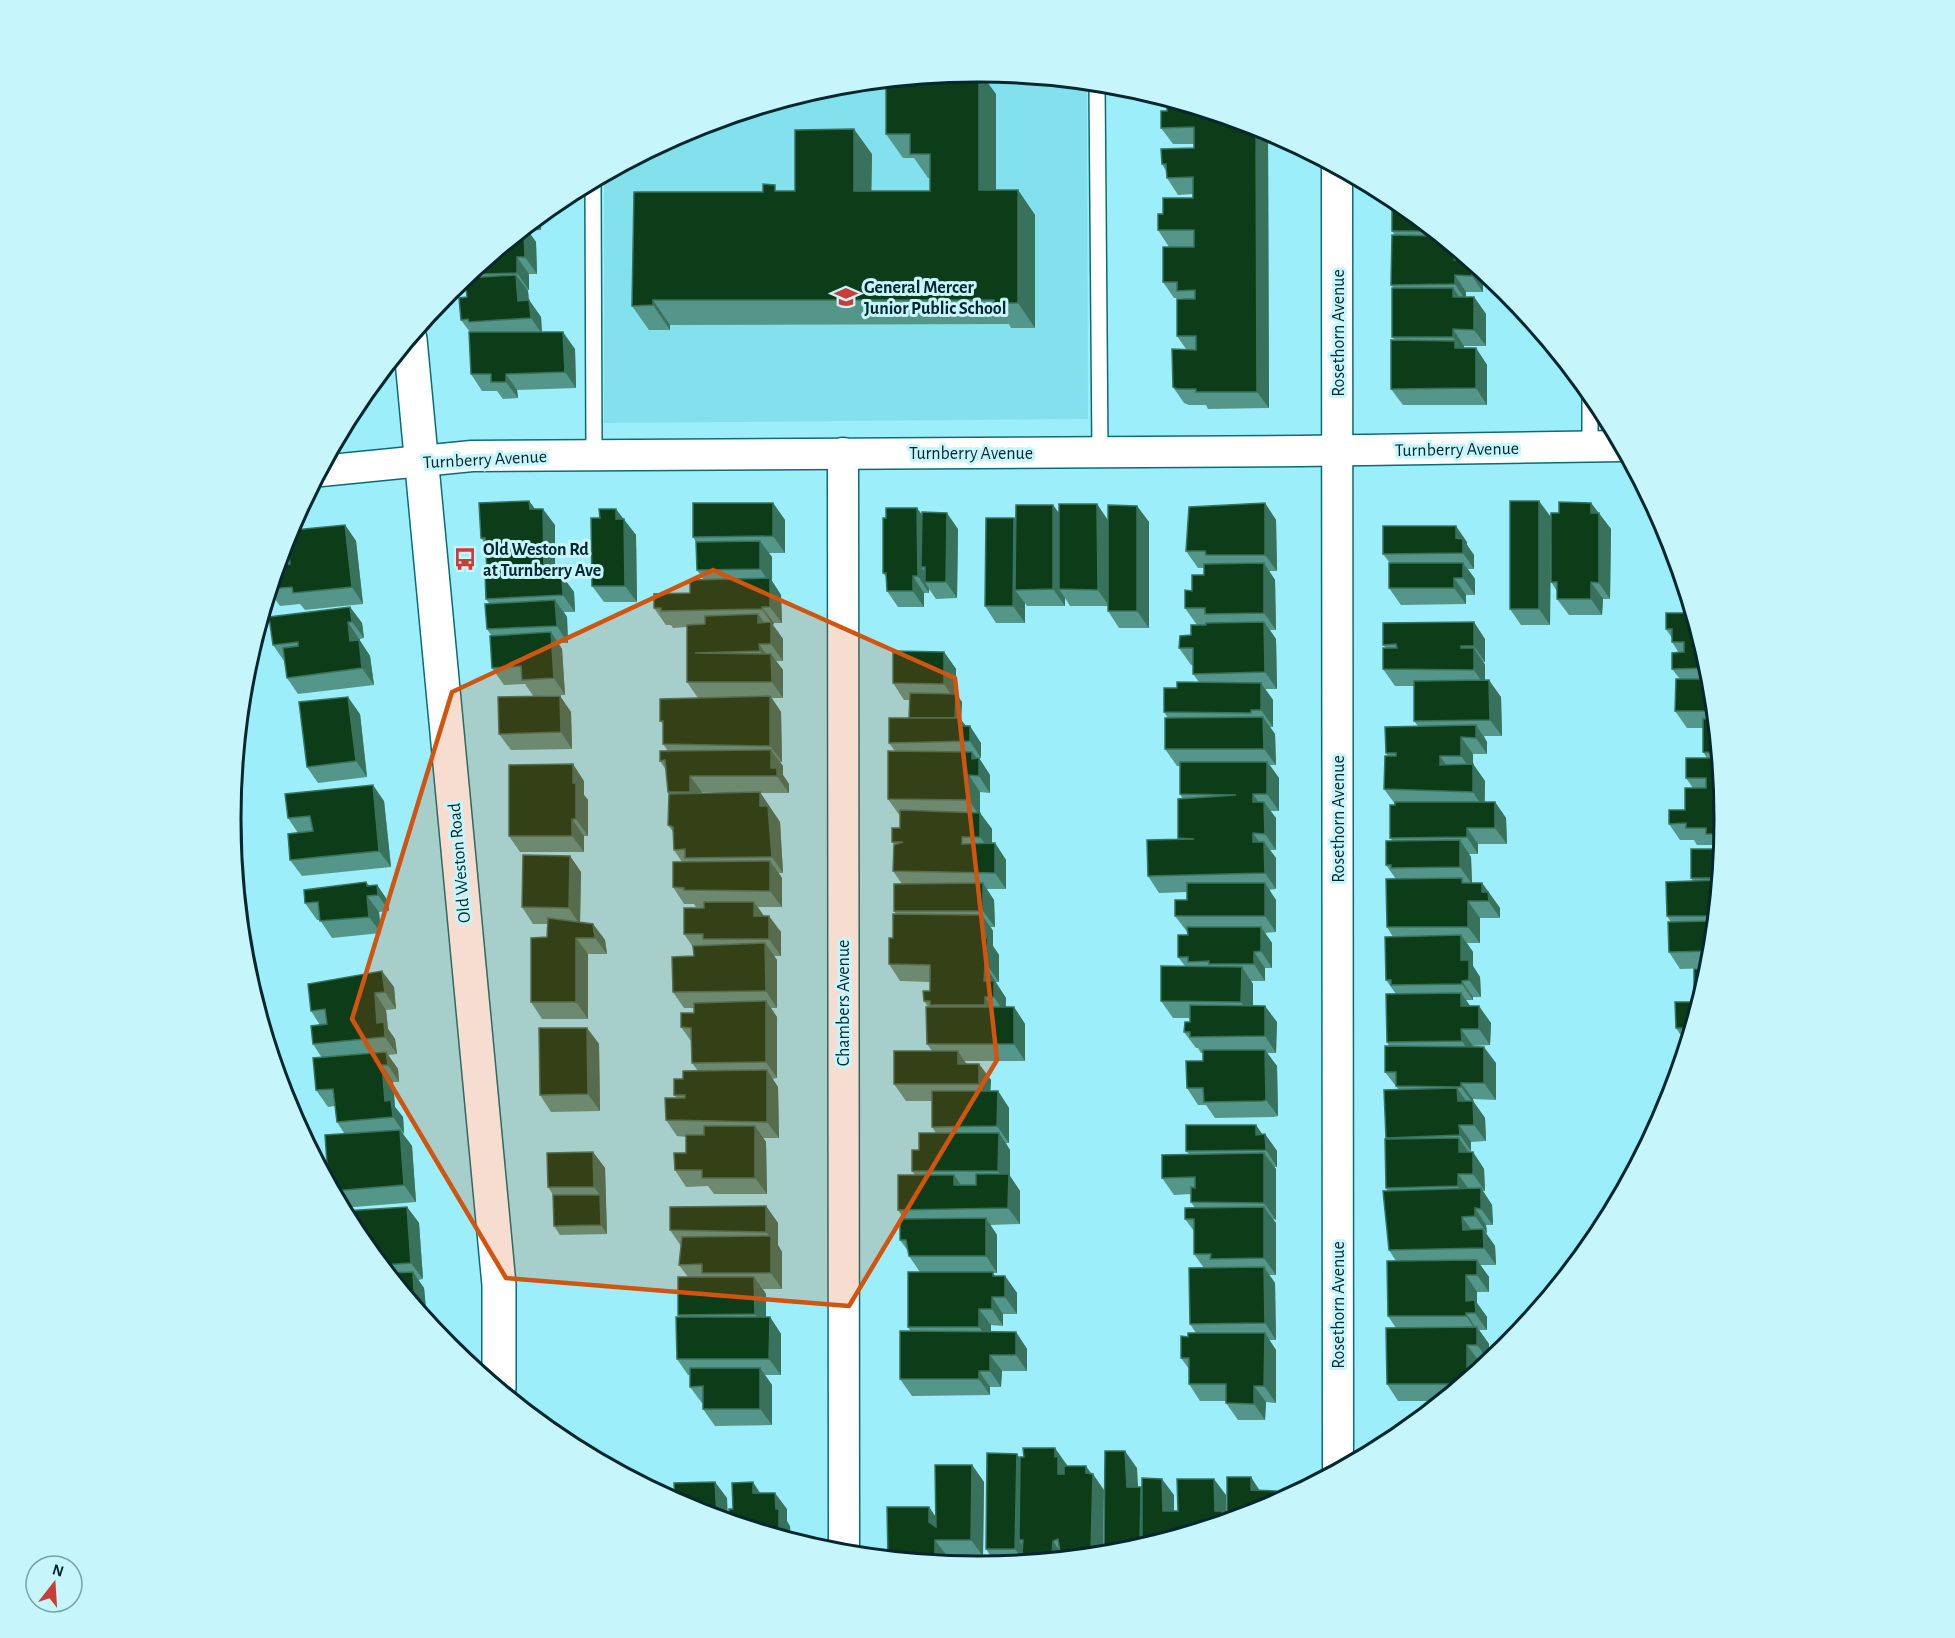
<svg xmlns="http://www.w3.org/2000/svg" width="1955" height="1638" font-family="'Alegreya Sans',sans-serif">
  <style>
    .built { fill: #83e1ee }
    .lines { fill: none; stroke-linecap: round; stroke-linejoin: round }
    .lane-casing { stroke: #0a6c77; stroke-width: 18 }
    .street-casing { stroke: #0a6c77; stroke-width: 33 }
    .secondary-casing { stroke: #0a6c77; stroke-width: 36 }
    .lane { stroke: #fff; stroke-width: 15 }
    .street { stroke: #fff; stroke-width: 30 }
    .secondary { stroke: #fff; stroke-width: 33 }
    .wall { fill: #549689; fill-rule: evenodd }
    .shaded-wall { fill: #38725c }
    .building { fill: #0d3d18; stroke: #38725c; stroke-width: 1.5 }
    .marked { fill: #d1540f; fill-opacity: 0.2; stroke: #d1540f; stroke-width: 4.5; stroke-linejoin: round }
    .labels { text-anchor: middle; stroke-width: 6; stroke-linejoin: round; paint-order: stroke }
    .poi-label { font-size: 18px; font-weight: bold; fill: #04282d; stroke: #c7f5fc; text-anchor: start }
    .street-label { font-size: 18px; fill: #04282d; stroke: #c7f5fc }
    .rim { fill: none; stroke: #04282d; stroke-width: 3 }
  </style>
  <rect width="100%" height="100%" fill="#9ceefa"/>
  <path class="built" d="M978,72l109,11 1,336 -484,4v-247l88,-47 140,-43z"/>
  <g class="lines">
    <g class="lane-casing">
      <g id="lane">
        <path d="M1097,84l3,368"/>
        <path d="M593,182l1,272"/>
        <path d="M1590,393v53"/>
      </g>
    </g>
    <g class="street-casing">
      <g id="street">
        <path d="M1337,168l1,1301"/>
        <path d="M843,453l1,1100"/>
        <path d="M321,471l151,-15 828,-5 321,-5"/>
      </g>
    </g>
    <g class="secondary-casing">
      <path id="secondary" d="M410,339l89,946v103"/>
    </g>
    <use href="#lane" class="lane"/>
    <use href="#street" class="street"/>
    <use href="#secondary" class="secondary"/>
  </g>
  <g class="wall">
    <path d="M996,94v96h22l17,25v113h-24l-2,-4 -339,1v5h-21l-17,-24 131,-114 32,-1 77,-37 -1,37h59v-13h-2l-14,-20h-11l-17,-24z"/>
    <path d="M1167,111l97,18 4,2 1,277 -61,1 -2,-4h-17l-5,-2 -11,-16 13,-38 -9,-13 6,-37 -1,-1h-8l-11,-16 6,-35 -11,-17 5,-16 30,-16v-4l-15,1 -11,-17 -1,-7 -4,-7 32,-16v-4h-21l-12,-16z"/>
    <path d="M1392,198l74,60v2l17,17v15h-17v5h8l12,17v32h-22v2h12l11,17v40h-84l-12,-16 4,-49 -3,-3 2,-49 -3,-3 4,-50 -3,-4z"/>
    <path d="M541,216v14l-13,1 8,11 1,32h-8v16h-2l1,1 1,9 12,17 1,15 33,17 1,39 -59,2 1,8 -15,1 -6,-8h-15l-11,-17 -1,-42 -9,-12 12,-43 -3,-4z"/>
    <path d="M529,501l6,8 20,16v50l7,1 12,16 1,20h-11l3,5 1,26h-10l4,6 3,46 -28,1h23l11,16 1,37 -61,1 -12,-16 35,-37 -9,-13 -21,1 -12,-17 -1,-33 -4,-6 2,-26 -3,-4 2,-27 -1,-2 -1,-25 -5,-7z"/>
    <path d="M773,503l12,17v33h-16l3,4v24l9,14 1,28h-8l-1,2 10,14v22h-7l7,9v28h-11l9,14 1,50h-2l3,4v9l6,9v9h-29l20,29 3,51h-4l3,5v29h-24l6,9 17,16v24h-7l3,4v48h-6l6,9v61l-5,1 6,8 1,51h-16l3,4 1,52h-53l-6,-8 -22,1 -11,-17 11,-17v-16l-9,-1 -11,-16 11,-22 -3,-3 9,-16 15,-8 -6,-8 -1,-22 -10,-14 13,-14v-5h-10l-11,-16 21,-36 -1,-9 -9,-13 20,-27h-8l-2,-3h-10l-11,-17 9,-25 -8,-12v-17l-6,-8 1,-31 -1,-2 -2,-22 -6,-9 8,-10 -5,-7v-20l-3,-3 38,-23 -11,-16v-55l-14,1 -2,-3h-5l-12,-17 36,-15 14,-13 -7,-10 -1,-28 -3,-5zM702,792l51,1h-51z"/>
    <path d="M1265,503l11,17 1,51h-8l6,9 1,50h-6l6,9 1,50h-12l8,11v27h-3l5,7 1,31h-6l9,13v33h-9l6,7v32h-6l6,8v31l-7,1 7,10v32l-11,1 7,10v25h-7v13h-14l2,3v22l24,16 -1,31h-9l10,13 1,50 -4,1 -59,1 -9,-13h-8l-11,-17 16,-27v-8h-2l-3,-5h-2l-12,-16 6,-10v-4h-17l-12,-17 24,-35 -7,-9 10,-22v-2l-13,-17 12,-16v-8l-28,1 -11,-17 31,-36 -1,-2 5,-39 -3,-5v-28h-3l-12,-17 3,-31 -4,-6 13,-24 22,-6 -6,-8v-9h-2l-12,-17 12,-13 15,-10h-9l-12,-17 7,-17 12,-16v-7h-6l-12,-17z"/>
    <path d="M1591,503l20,26 -1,70h-7l-1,16h-33l-12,-16v-8l-6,-9 8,-69z"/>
    <path d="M1097,504l11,16 29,-14 12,16v106h-30l-11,-17v-5h-38l-5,-8v8h-38l-2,-3v20h-29l-11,-17 29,-88 2,3z"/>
    <path d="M917,508l5,7 36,14 -1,69 -21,1 -7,-10v4h-5v14h-26l-11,-16v-13l-4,-5 3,-55z"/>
    <path d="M1551,517l-1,108h-29l-11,-16z"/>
    <path d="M623,519l13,16 1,67h-33l-12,-16z"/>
    <path d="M294,520l7,10 44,-5 11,16 7,63 -58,6 -5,-6 -20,2 -10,-14 8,-27 3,-1 -2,-3 9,-28z"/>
    <path d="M1467,542v3l7,10v14h-6l7,10v16h-9v9l-65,1 -12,-17 1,-25 -7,-9z"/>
    <path d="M1684,587l6,20 -6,-9z"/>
    <path d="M350,607l12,16 2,15 -4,1v2l10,15 4,29 -76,9 -11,-16 -3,-17 -11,-16z"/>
    <path d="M1692,613l18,61 14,145 -14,146 -1,3 -29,1 -11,-17 2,-30 -4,-6 26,-35 -2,-3 25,-29 -3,-4h-16l-3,-5h-14l-11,-16 16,-14 8,-22 -7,-10 21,-20 -4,-6v-24h-16l-12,-17 5,-32 -8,-10 7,-16 -7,-11v-4l-6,-9z"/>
    <path d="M1485,639v23h-1l1,3v15l16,17 1,39h-18l3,6v12h-14v10l12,17v21h10l11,16 1,26h-29v10h-9l2,3 1,26h10l18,25v10h-20v25h-13l6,9v14l7,11 1,20h-8v3h-7l4,6 21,17 -1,22 -17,1v1l23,16v37l-23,-1v2l12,17 1,23 -15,1v9l-3,1h5l11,17 1,22h-2l9,14 1,20h-7l1,8h-1l9,13 1,19h-16l9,12v15h-12v11l10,14v13h-8l10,14v17h-10v8l-38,32h-43l-11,-17 9,-56 -8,-12 8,-55 -7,-11 -1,-59 -2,-3 1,-49 -1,-1 13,-48 -14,-18 4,-26 -2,-4 9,-48 -10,-14 7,-43 -6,-10 9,-48 -10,-14 7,-24 -3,-3 5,-34 -11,-15 4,-33 -2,-3 32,-27 -4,-5v-35h-19l-12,-17 3,-21 -3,-3z"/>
    <path d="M944,652l12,17v25l6,8 -1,18 20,23v15h-5h3l11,17v18l-10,-1v21l12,16v14h3l11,17v29h-20l8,11 1,27h-4l2,4v15l6,9v27h-3v2l10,14v9h8l11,17v37h-61l3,3h12l12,16 -1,11h8l11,17v35h-3l4,7v26l10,15v33l-30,1 7,10v38h-4l2,3h10l12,17v21h-14v12l-12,-1v7h25l11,17v22h-25l-1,16h-11v8l-78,1 -12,-17 11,-47 -3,-5 12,-55 -11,-16 -1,-5 -8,-11 4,-21 -6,-9 17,-35 -3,-4 7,-21 17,-17 -4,-6v-26h-26l-12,-17 38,-33 -5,-7 1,-37 -4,-6 6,-10v-9l-30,-1 -11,-17 7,-50 -2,-3 8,-27 -9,-13 1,-26 -2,-3 8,-14v-12l-12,-17 7,-48 -6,-8 20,-25 1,-18h-6l-11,-17z"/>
    <path d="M360,714l7,63 -49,6 -11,-16z"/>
    <path d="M584,781v14l4,5v36h-4v16h-64l-11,-16z"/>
    <path d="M384,801l7,66 -89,9 -12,-16 8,-27 -10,-15z"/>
    <path d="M570,856l11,16 -1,50 13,2 12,16 2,14h-19v65h-46l-11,-17 16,-65 1,-13h-15l-11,-17z"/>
    <path d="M366,882l3,3h8l11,16 1,10 -10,1 2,21 -49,5 -12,-18h-3l-12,-17z"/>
    <path d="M1709,969l-27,90 2,-19 -8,-12 20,-26 -2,-3z"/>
    <path d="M394,987l2,22 -10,1 2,19 7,10 2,15 -9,1 10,14 1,13h-6l2,25 8,10 1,16 -1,1 9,12 4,56 -74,6 -23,-44 8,-1 17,-30 -7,-11 -2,-16 -7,1 -12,-17 6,-32 -9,-14 7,-19 -9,-14z"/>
    <path d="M587,1028l12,16 1,67 -49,1 -11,-17z"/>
    <path d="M1263,1134h2l12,17v16h-3l2,2v51l-3,-1 3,4v52h-7l6,8 1,57h-7l7,10v53l-10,-1 -1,18h-27l-12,-17v-2h-26l-11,-17v-15l-8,-11 7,-21 8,-4 -6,-9 14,-56 -10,-14v-23l-9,-12 10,-11 -4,-6v-8l-17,1 -12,-17 27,-24 -3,-3z"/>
    <path d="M593,1152l12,16 2,66 -47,1 -6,-9 -1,-31 -5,-8z"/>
    <path d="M766,1206l12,17v22l4,7v37h-19l3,5v23h4l11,17v41h-16l7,10v40l-57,1 -12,-17v-6h-1l-12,-16v-12h-2l-11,-16 3,-42 -2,-2 10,-38 -9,-12 2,-19 -11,-16z"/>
    <path d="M407,1207l12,16 4,56 -5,1 6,8 3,31 -71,-85z"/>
    <path d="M1020,1459l47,6 36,89 -75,7 -1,-1v1l-31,3 -10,-15z"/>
    <path d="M972,1465l12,17 -1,74h-36v7l-59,-6 41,-50 7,10z"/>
  </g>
  <g class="shaded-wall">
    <path d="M979,72h1l16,22v121l-17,-25z"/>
    <path d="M1256,127l12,4 1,277 -12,-16z"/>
    <path d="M854,129l18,25 -1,62 -17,-25z"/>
    <path d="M1018,190l17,25v113l-17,-25z"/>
    <path d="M541,216v14l-6,-9z"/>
    <path d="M526,228l10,14 1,32 -12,-17 -1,-28z"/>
    <path d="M1454,249l12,9v19l-12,-17z"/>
    <path d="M517,257l12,17v16l-12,-17z"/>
    <path d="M1472,263l3,3 8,11v15l-11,-16z"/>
    <path d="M516,275l12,16 2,27 -12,-17z"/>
    <path d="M1455,275l11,17v9l-11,-17z"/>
    <path d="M1453,288l12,17 -12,-8z"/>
    <path d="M1474,297l12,17v32l-12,-16z"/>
    <path d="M529,300l12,17 1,17 -11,-16z"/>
    <path d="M653,300l17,25v5l-17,-25z"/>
    <path d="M1453,329l11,17v8l-11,-17z"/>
    <path d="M563,332l12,17 1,39 -11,-16z"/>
    <path d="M1455,341l11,16 -11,-9z"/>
    <path d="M1476,348l11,17v40l-11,-17z"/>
    <path d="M506,374l11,16 1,8 -12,-16z"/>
    <path d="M529,501l12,16 -11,-8z"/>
    <path d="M1539,501l12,16 -1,108 -11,-16z"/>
    <path d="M773,503l12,17v33l-12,-17z"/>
    <path d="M1265,503l11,17 1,51 -12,-16z"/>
    <path d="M1591,503l20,26 -1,70 -11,-16 -8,-70z"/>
    <path d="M1097,504l11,17 1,85 -11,-16z"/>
    <path d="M1053,505l12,16 -6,68 6,9v8l-12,-17z"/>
    <path d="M1137,506l12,16v106l-12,-17z"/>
    <path d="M917,508l11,16 -3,43h-4l8,10 -4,5 4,7v4l-11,-17z"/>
    <path d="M543,509l12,16v55l5,11 -16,-24z"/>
    <path d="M616,509l20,26 1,67 -12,-16 -9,-67z"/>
    <path d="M947,513l11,16 -1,69 -11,-16z"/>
    <path d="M1014,518l11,17 -10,55 10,13v20l-12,-17z"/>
    <path d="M294,520l10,14 -10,-4 -1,-7z"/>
    <path d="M345,525l11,16 7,63 -11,-17z"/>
    <path d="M1456,526l11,16v3l7,10v14l-11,-16 -7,-15z"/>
    <path d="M760,541l12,16v24l9,14 1,28 -12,-16v-24l-10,-14z"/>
    <path d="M1264,563l11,17 1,50 -12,-17z"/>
    <path d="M1463,563l12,16v16l-12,-17z"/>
    <path d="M562,576l12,16 1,20 -12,-17z"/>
    <path d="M913,576l11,17v14l-11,-16z"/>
    <path d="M1454,578l12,17v9l-12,-16z"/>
    <path d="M1591,582l12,17 -1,16 -11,-16z"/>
    <path d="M555,600l12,17 1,26 -11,-17z"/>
    <path d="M350,607l12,16 2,15 -12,-16z"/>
    <path d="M762,607l12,16 -1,2 10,14v22l-12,-17v-22l-9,-13z"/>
    <path d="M758,614l12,17 -12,-8z"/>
    <path d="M348,622l22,34 4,29 -12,-17 -12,-27z"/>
    <path d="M1264,622l12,17 1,50 -12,-17z"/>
    <path d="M1474,622l11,17v23l-11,-16z"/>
    <path d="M551,632l11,17 3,46 -11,-17z"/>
    <path d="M759,644l12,17v-7l12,16v28l-11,-16 -1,-14 -11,-17z"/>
    <path d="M1474,648l11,17v21l-11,-16z"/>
    <path d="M944,652l12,17 -1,32 -11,-17z"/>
    <path d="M1489,680l12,17 1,39 -12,-16z"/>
    <path d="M1261,683l12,17v27l-12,-17z"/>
    <path d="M956,694l6,8 -1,18 9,11v-5l11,17v15l-11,-17 -15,-16z"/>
    <path d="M560,696l11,16 1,37 -11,-17z"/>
    <path d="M770,696l11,16 1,50 -12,-16z"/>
    <path d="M348,697l12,17 7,63 -11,-16z"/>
    <path d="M1263,717l12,17 1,31 -12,-16z"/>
    <path d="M1476,725l11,17v12l-11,-16z"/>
    <path d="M1461,737l12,17v19l-12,-17z"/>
    <path d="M771,750l12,16v9l6,9v9l-18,-25z"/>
    <path d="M972,752l7,9v-3l11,17v18l-11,-17 -7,-17z"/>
    <path d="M1440,756l12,17 -12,-8z"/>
    <path d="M1267,762l12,16v33l-12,-17z"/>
    <path d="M573,764l11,17v14l4,5v36l-12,-17 -3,-36z"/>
    <path d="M1473,764l12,17 -1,28 -11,-17z"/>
    <path d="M969,775l11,17v25l-11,-17z"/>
    <path d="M690,776l12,16v17l-12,-17z"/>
    <path d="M373,785l11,16 7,66 -12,-16z"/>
    <path d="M760,792l20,30 3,51 -11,-16 -12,-51z"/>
    <path d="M1253,794l11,16v-8l12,16v32l-11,-16 -12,-32z"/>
    <path d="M1495,802l11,16 1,26 -12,-16z"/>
    <path d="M980,813l12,16v25l-12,-17z"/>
    <path d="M572,819l12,17v16l-12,-16z"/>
    <path d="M1467,828l11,16v10l-11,-17z"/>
    <path d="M1253,833l11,16v-7l12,16v31l-11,-16 -12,-31z"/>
    <path d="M1460,840l11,17 1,27 -12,-17z"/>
    <path d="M995,843l11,17v29l-11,-16z"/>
    <path d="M570,856l11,16 -1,53 -11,-17z"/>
    <path d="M770,861l12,17v29l-12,-16z"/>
    <path d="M983,883l11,17 1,27 -12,-16z"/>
    <path d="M1265,883l11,17v32l-11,-16z"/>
    <path d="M1482,883l18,25v10l-18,-26z"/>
    <path d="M377,885l11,16 1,10 -11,-16z"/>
    <path d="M367,896l12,16 2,21 -12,-16z"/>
    <path d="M1468,901l12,17v25l-12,-16z"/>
    <path d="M754,902l12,17 -12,-3z"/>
    <path d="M982,915l11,16v15l6,9v27l-12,-17 -5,-27z"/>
    <path d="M769,916l12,16v24l-12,-17z"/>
    <path d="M593,924l12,16 2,14 -12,-16z"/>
    <path d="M1261,927l11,16v25l-11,-17z"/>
    <path d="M1461,935l12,17v14l7,11 1,20 -12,-17 -8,-20z"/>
    <path d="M576,938l12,16v65l-12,-17z"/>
    <path d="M765,943l12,17v48l-11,-17z"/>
    <path d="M1254,952l11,16v13l-11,-17z"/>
    <path d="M985,965l21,33 -1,16 -21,-33z"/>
    <path d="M1242,967l11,17v35l-12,-17z"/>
    <path d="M382,971l12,16 2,22 -11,-17z"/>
    <path d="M1462,981l11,16v3l-11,-16z"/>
    <path d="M375,993l11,17 2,19 7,10 2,15 -12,-17 -8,-14z"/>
    <path d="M1461,993l12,17 -12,-4z"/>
    <path d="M985,997l11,16v8l-11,-16z"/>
    <path d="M766,1001l11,16v61l-11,-16z"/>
    <path d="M1265,1006l12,16 -1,31 -11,-17z"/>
    <path d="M1479,1006l12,17 -1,22 -11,-16z"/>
    <path d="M1014,1007l11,17v37l-11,-17z"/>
    <path d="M587,1028l12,16 1,67 -12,-17z"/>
    <path d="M1461,1029l12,17v12l-11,-17z"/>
    <path d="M1484,1047l12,16v37l-12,-17z"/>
    <path d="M1265,1050l12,16 1,50 -12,-16z"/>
    <path d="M958,1051l11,17 -11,-4z"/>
    <path d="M386,1052l12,17 1,13 -11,-17z"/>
    <path d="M979,1064l12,16 -1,21 -11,-17z"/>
    <path d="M382,1065l11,17 2,25 8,10 1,16 -11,-16 -8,-16z"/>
    <path d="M767,1070l11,17 1,51 -12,-16z"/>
    <path d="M1461,1083l12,16v4l-12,-16z"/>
    <path d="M1457,1088l12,17 -11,-4z"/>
    <path d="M998,1091l11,17v35l-12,-17z"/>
    <path d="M1473,1101l12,17 1,23 -12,-16z"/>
    <path d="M1256,1125l9,13v-4l12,17v16l-21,-32z"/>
    <path d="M1459,1125l12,17v9l-11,-16z"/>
    <path d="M755,1126l11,16 1,52 -12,-16z"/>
    <path d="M400,1130l12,16 4,56 -12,-17z"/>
    <path d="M999,1133l11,17v26l10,15v33l-12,-16v-23l-10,-14z"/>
    <path d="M1459,1138l11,16 -11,-2z"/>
    <path d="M593,1152l12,16 2,66 -6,-9 -1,-30 -6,-8z"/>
    <path d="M1473,1152l11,17 1,22 -12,-17z"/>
    <path d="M1264,1153l12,16v51l-12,-17z"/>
    <path d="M1458,1174l12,17v12l-12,-17z"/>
    <path d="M954,1175l12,17 -12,-7z"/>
    <path d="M1481,1188l11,17 1,20 -12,-16z"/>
    <path d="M766,1206l12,17v22l4,7v37l-11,-16v-35l-5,-6z"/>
    <path d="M407,1207l12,16 4,56 -12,-16z"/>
    <path d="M1264,1207l12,16v52l-12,-17z"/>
    <path d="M1475,1208l11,17 1,8 -12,-17z"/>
    <path d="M1462,1217l12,16 -11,-3z"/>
    <path d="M986,1218l11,17v38l-11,-17z"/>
    <path d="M1483,1229l12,17 1,19 -12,-17z"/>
    <path d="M1477,1260l12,17v15l-12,-17z"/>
    <path d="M1264,1267l11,16 1,57 -11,-17z"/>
    <path d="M413,1272l11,16 3,31 -12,-13z"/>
    <path d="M1466,1275l11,17v11l10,14v13l-21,-29z"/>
    <path d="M1005,1276l12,17v21l-12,-17z"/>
    <path d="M754,1277l12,17v37l-11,-17z"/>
    <path d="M992,1297l11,17v12l-11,-17z"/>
    <path d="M979,1309l12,16v18l-12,-16z"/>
    <path d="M1466,1313l11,17v2l-11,-16z"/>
    <path d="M770,1317l11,17v41l-12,-16z"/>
    <path d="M1477,1327l12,17v17l-12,-16z"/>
    <path d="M1016,1332l11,17v22l-11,-16z"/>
    <path d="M1265,1333l11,17v53l-12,-17z"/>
    <path d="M1467,1345l12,16v8l-12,10z"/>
    <path d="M990,1355l12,16 -1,16 -11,-16z"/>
    <path d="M760,1368l12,17v40l-12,-16z"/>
    <path d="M979,1371l11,16v8l-11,-16z"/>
    <path d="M1254,1386l12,16 -1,18 -11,-16z"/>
    <path d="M1055,1448l12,17 3,25 -12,-16 -3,-17z"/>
    <path d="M1125,1451l12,17 2,35 -12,-16z"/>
    <path d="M1017,1454l11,16 -9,70 8,11 -5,3 5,6v1h-3l-9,-12z"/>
    <path d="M972,1465l12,17 -1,74 -12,-16z"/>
    <path d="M1086,1466l7,10v-2l11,16 -1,64 -9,1 -3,-4z"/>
    <path d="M1251,1477l11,17 -11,-4z"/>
    <path d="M1162,1479l12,16v33l-11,-17z"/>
    <path d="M1214,1479l12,16v21l3,4 -7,2 -7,-11z"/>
    <path d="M715,1482l12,16 1,22 -11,-3z"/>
    <path d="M753,1482l11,17 -11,-6z"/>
    <path d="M1141,1487l11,17v39l-12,3z"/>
    <path d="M1276,1491l6,8 -6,3z"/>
    <path d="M775,1493l12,16v12l3,5 1,13 -12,-3 -3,-27z"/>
    <path d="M929,1507l11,17v14l-11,-16z"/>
    <path d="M935,1540l12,16v7l-12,-1z"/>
    <path d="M1053,1541l11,16 -9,1 -3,-4z"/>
  </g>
  <g class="building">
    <path d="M979,72v118h39v113h-24v-3h-341v5l-21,1 2,-114h129v-8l12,1v6h20v-61l59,-1v62h76v-37h-20v-20h-24v-53z"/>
    <path d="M1167,100l89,27 1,265h-61v-3h-19l-4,-2 -1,-38 24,1v-14h-19v-37h18v-9l-18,1v-9h-14v-35h31v-17h-36v-16h5v-16h30v-21l-26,1 -1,-14h-4l-1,-15 33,-1v-21l-33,1v-17h6z"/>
    <path d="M1392,198h1l40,33h-41z"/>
    <path d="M524,229l1,28h-8v16l-37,1v-8z"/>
    <path d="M1392,235l46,1 16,13v11h15l3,3v13l-17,-1v9l-64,1z"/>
    <path d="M516,275l2,26 11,-1 2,18 -62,4 -1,-3 -7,1 -2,-22 8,-1 -2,-19z"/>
    <path d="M1392,288h61v9h21v33l-21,-1v8h-61z"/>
    <path d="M469,332h94l2,40 -59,2v8h-15v-8h-20z"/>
    <path d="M1391,340l64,1v7h21v40l-85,1z"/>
    <path d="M529,501l1,8h13l1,58 -57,3 -2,-32h-4l-2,-35z"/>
    <rect x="1510" y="501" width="29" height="108"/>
    <path d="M1559,502l32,1v10h8v70l-8,-1v17h-34v-17h-6v-69h8z"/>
    <path d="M693,503h80v33l-80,1z"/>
    <path d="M1265,503v52h-59l-1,-4h-19l3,-44z"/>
    <path d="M1059,504h38l1,86 -39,-1z"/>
    <path d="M1016,505h37v84l-38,1z"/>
    <path d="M1108,505l29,1v105h-29z"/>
    <path d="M886,508h31l1,68h-5v15h-26l-1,-18h-3v-55h3z"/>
    <path d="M599,509h17v10h8l1,67h-33l-1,-68h9z"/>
    <path d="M922,512l25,1 -1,69h-21v-15h-4z"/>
    <path d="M986,518h28l-1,88h-28z"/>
    <path d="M293,523l1,7 51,-5 7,62 -59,6 -1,-6 -22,2 8,-24 12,-1 -1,-12 -8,1 7,-20z"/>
    <path d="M1383,526h73v12l7,1v14l-80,1z"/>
    <path d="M760,541v28l-63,1 -1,-28z"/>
    <path d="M1264,563v50l-59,1v-6h-20v-18l7,1v-16h12v-11z"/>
    <path d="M1389,563h74v15h-9v10h-65z"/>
    <path d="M548,569l1,5 13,2 1,19 -77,4 -1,-27z"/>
    <path d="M770,578v29h-8v2l-101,2v-3h-7v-14l36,-1v-13z"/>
    <path d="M1684,587l3,11h-3z"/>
    <path d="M555,600l2,26 -70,3 -2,-25z"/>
    <path d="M350,607l2,15h-4l2,19 9,-1 3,28 -75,10 -4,-30 15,-2v-4l-25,3 -4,-28z"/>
    <path d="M1666,613h26l17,55 -37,1v-16l12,-1v-10h-12v-13h-6z"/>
    <path d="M758,614v9l13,-1v22h-12l1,7 -65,2 76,1 1,28h-85v-57l18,-1v-8z"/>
    <path d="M1264,622l1,50 -72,2v-26h-14l1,-12 11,-1v-10h15v-2z"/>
    <path d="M1474,622v24h-13v2h13v22l-91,-1v-21h14l-1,-4 -13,1v-22z"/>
    <path d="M551,632l3,46 -32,2 -1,-14 -29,2 -2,-32z"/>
    <path d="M893,651l51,1v32l-51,-1z"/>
    <path d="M1676,679h35l3,32h-39z"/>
    <path d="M1489,680l1,40 -76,1v-40z"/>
    <path d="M1177,682l84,1v27h-10v3l-87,-1v-24h13z"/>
    <path d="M910,693l46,1 -1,24h-46z"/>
    <path d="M560,696l1,36 -62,2 -1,-37z"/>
    <path d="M770,696v50l-107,-2v-23h-3v-22z"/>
    <path d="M348,697l8,64 -49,6 -8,-65z"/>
    <path d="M1263,717l1,32h-99v-31z"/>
    <path d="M889,718h71v8h10v15l-81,2z"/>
    <path d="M1703,719h12l3,34 -15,-1z"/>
    <path d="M1476,725v13l-15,-1v19h-21v9l33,-1v28l-89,-3 1,-33h11v-3h-10l-1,-26z"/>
    <path d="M771,750v18h6v8h-87v16h-22l-3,-32 -5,1v-10z"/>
    <path d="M888,751l84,1v7l7,-1v18l-10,-1v25l-81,-1z"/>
    <path d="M1686,758h32l6,61 -1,15h-17v-6h-20v-5l-17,1v-14h16v-22h21v-10h-20z"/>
    <path d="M1180,762h87v32h-14v8h11l1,32 -12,-1v9h11l1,31 -117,3 -1,-36 47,-1 -16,-1v-39l58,-4 -56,-1z"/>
    <path d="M573,764v19h3v36h-4v17h-63v-71z"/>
    <path d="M373,785l6,66 -89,9 -2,-26 25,-3 -3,-15 -22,2 -3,-24z"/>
    <path d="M760,792v14h8l4,51 -87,1v-9l-11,1 -1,-23 -5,-2 1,-31z"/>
    <path d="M1395,802h100v26h-28v9l-77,1v-33h5z"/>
    <path d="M900,810l80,3v24h-18v7l33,-1v30l-102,-2 1,-26 9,-3h-11v-14h8z"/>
    <path d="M1460,840v27l-69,1v-3h-5v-24z"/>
    <path d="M1691,849h31l-3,29h-28z"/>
    <path d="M523,855l47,1 -1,52 -47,-1z"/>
    <path d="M770,861v30l-86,-1v-2l-11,-1v-25z"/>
    <path d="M1462,878v5h20v9h6l1,9h-21v26h-81l-1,-48z"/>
    <path d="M1719,880l-4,36h-48l-1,-34z"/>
    <path d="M366,882l1,4 10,-1 1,10 -11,1 2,21 -49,4 -2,-19 -13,1 -1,-13z"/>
    <path d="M983,883v28h-89v-27z"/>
    <path d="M1187,883h78v33h-90v-16h12z"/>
    <path d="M704,902h50v14h15v23h-66v-5h-19v-26h20z"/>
    <path d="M893,914l89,1v23h6l-1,27h-2l-1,16h10v16h-9v8h-55v-4h-6l-1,-10h7v-26l-41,-1v-26h4z"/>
    <path d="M548,918l45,6 2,14h-19v64h-45v-64l16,-1z"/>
    <path d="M1714,921l-3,30 -42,1 -1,-30z"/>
    <path d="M1187,927h74v24l-7,1v12h-45v-3l-21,1v-5h-10v-22h10z"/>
    <path d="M1461,935v25h8v20l-7,1v3l-71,1v-5h-5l-1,-43z"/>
    <path d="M765,943l1,48 -93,1 -1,-35 22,-1 -1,-10z"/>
    <path d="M1161,966l81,1 -1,35 -80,-1z"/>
    <path d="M1694,969h15l-9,30h-6z"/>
    <path d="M382,971l3,21 -10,1 2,30 7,-1 1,15 -72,7 -2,-18 16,-2 -2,-15 -14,2 -3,-27z"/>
    <path d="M1461,993v13h18v23h-18l1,12 -75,1 -1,-48z"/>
    <path d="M766,1001v61l-74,1 -1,-35 -10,-1v-14h13v-10z"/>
    <path d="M1675,1002h24l-8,26h-15z"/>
    <path d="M1190,1005l75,1v30l-75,1v-5h-6l1,-10h5z"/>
    <path d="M926,1007h88v37h-87z"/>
    <path d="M539,1028h48l1,66 -48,1z"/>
    <path d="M1682,1040h5l-5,19z"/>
    <path d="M1385,1046l99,1v36h-23v4l-65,-1v-14h-11z"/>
    <path d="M1203,1050h62l1,50 -3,1 -59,1 -1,-14h-16l-1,-27h17z"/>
    <path d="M894,1051h64v13h21v20h-85z"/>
    <path d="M386,1052l2,13h-6l3,36 6,-1 2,17 -56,5 -4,-33 -17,1 -3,-32z"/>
    <path d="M767,1070v52l-101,-2 -1,-22h20v-3h-11v-16h9v-8z"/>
    <path d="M1457,1088l1,13h15l1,24h-15l1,10 -74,3 -2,-48z"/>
    <path d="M932,1091h66l-1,35 -65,1z"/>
    <path d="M1186,1125h70v10l9,-1 1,16 -80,1z"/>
    <path d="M704,1126h51v52h-53v-8h-27l-1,-17h12v-18h18z"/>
    <path d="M400,1130l4,55 -71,6 -14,-27 8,-1 -2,-28z"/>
    <path d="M919,1133h80l-1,38h-86v-21h7z"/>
    <path d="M1459,1138v14h14v22h-15v12l-72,2 -1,-49z"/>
    <path d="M593,1152l1,35h-46l-1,-34z"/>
    <path d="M1264,1153v50l-73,-1v-15l4,1v-11l-33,1v-23z"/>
    <path d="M976,1174h33l-1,34 -110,2v-35h56v10h22z"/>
    <path d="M1481,1188v21l-6,-1v8l-13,1 1,13 20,-1 1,19 -95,2 -6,-59z"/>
    <path d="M553,1195h47l1,30 -47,1z"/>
    <path d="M766,1206v26l-96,-2v-23z"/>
    <path d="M407,1207l4,56 -29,2 -26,-31 -12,-23z"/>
    <path d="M1264,1207v51l-54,1 1,-5h-17v-35h-9v-11z"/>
    <path d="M986,1218v38h-77l-3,-16h-6v-21z"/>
    <path d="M771,1236v37h-69v-9l-23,1 3,-28z"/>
    <path d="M1477,1260v15h-11v26l9,-1 1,13h-10v3h-78l-1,-55z"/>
    <path d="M1264,1267l1,56 -75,1 -1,-56z"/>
    <path d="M413,1272l2,34 -26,-33z"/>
    <path d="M908,1272h85v4h12v21h-13v12h-13v18h-71z"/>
    <path d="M678,1277h76l1,37 -77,1z"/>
    <path d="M676,1317h94l-1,42h-92z"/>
    <path d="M1477,1327v18h-10v34l-6,5h-74l-1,-56z"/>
    <path d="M900,1331l116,1v23h-26v16h-11v8h-79z"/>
    <path d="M1188,1333h77l-1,53h-10v18l-28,-1v-19h-37v-26h-8v-22l7,1z"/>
    <path d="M690,1368h70v41h-57v-23l-13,1z"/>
    <path d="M1023,1448h32v9l3,-1v18h6v-8h22v7l7,1 -2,77h-4v4l-26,3 -3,-19 -5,2 -1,13h-30l1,-14h-4l1,-83h4z"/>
    <path d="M1105,1451h20l2,36h14l-1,59 -17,6 -19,1z"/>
    <path d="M987,1453l30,1 -2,95h-29z"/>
    <path d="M935,1465h37l-1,75h-36v22l-47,-5 -1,-50h42v15l7,5z"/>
    <path d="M1227,1477h24v13l25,1v11l-13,7 -36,11z"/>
    <path d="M1142,1478l20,1 1,32h15l-1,-32h37l1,32h7v11l-80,24z"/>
    <path d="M715,1482l2,35 -26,-8 -16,-9 -1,-17z"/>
    <path d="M753,1482v11h22l1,16h3v27l-50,-15v-12h4l-1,-26z"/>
  </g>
  <path class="marked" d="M713,570l242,108 42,382 -148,246 -343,-28 -154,-259 100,-327z"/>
  <defs>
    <g id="school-bare" transform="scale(1.8)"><path d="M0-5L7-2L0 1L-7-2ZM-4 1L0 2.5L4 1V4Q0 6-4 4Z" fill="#ca3c36" stroke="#c7f5fc" stroke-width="2.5" paint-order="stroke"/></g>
    <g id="bus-bare" transform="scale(1.8)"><path d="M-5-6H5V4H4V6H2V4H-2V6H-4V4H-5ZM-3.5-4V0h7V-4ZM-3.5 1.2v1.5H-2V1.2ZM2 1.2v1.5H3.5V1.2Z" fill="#ca3c36" stroke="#c7f5fc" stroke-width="2.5" paint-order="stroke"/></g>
  </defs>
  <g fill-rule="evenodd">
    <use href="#school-bare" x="846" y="297"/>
    <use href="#bus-bare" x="465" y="559"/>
  </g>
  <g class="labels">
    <g class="poi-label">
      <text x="864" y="293">General Mercer<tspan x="864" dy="21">Junior Public School</tspan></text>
      <text x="483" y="555">Old Weston Rd<tspan x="483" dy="21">at Turnberry Ave</tspan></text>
    </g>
    <g class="street-label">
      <text transform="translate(1338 333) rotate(-90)" y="6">Rosethorn Avenue</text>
      <text transform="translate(1457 449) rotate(-1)" y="6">Turnberry Avenue</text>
      <text x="971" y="459">Turnberry Avenue</text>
      <text transform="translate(485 459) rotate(-3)" y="6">Turnberry Avenue</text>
      <text transform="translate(1338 819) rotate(-90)" y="6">Rosethorn Avenue</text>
      <text transform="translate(459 863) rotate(-95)" y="6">Old Weston Road</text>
      <text transform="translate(843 1003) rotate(-90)" y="6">Chambers Avenue</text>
      <text transform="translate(1338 1305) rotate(-90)" y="6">Rosethorn Avenue</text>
    </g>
  </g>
  <path d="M0 0H1955V1638H0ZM977 82H978A736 736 0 0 1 1714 818V820A736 736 0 0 1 978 1556H977A736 736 0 0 1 241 820V818A736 736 0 0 1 977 82Z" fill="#c7f5fc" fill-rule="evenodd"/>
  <path class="rim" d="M977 82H978A736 736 0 0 1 1714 818V820A736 736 0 0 1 978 1556H977A736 736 0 0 1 241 820V818A736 736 0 0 1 977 82Z"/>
  <g transform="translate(54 1584) rotate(17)"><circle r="28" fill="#c7f5fc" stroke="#79a3a9" stroke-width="1.5"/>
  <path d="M0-4.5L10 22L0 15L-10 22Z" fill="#ca3c36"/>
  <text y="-9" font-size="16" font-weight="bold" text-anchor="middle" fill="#04282d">N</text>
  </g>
</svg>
